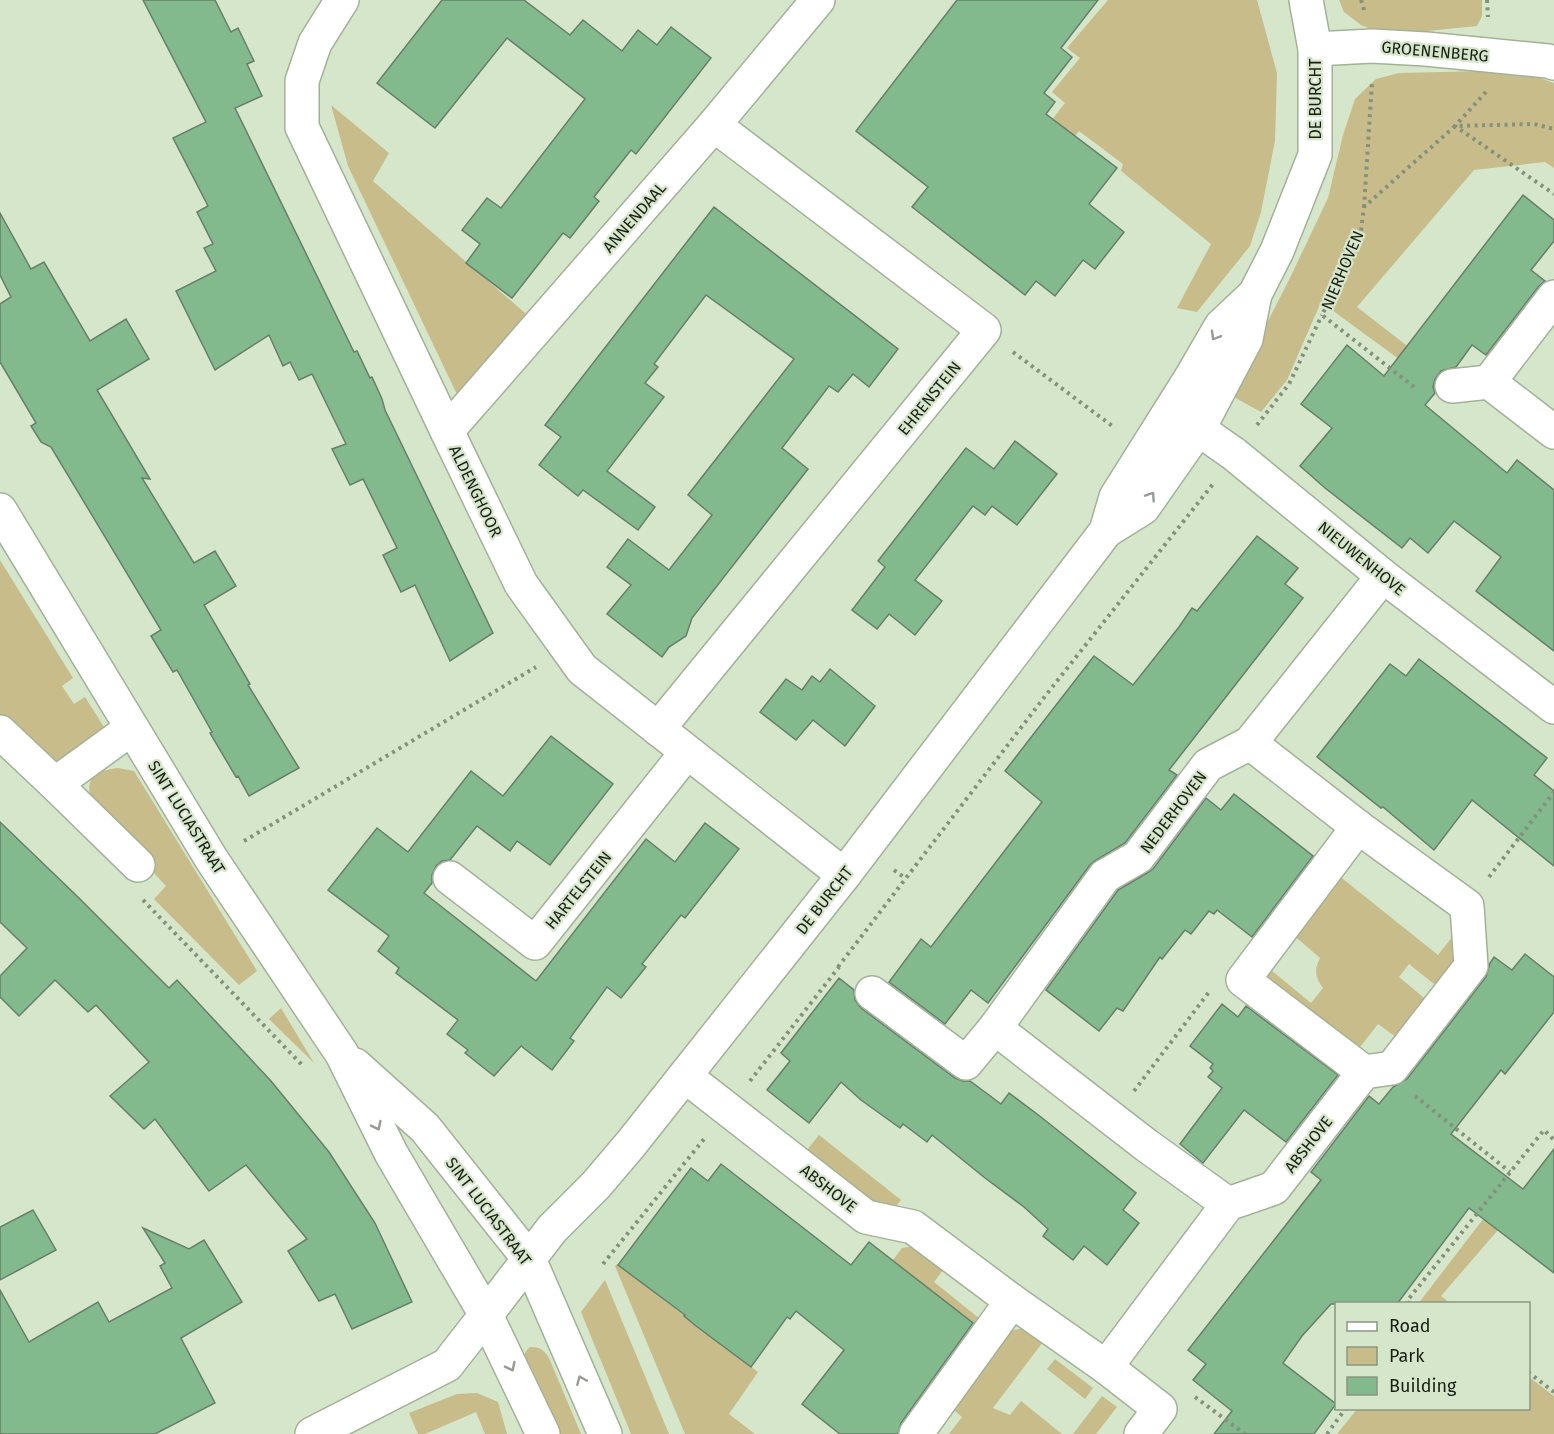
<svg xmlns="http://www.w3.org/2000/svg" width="1554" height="1434" font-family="'Fira Sans',sans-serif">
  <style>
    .green { fill: #c8bc8b }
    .building { fill: #82b98d; stroke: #677f6b; stroke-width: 1.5 }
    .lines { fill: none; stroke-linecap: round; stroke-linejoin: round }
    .minor-casing { stroke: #a2b297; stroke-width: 36 }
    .tertiary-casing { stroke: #a2b297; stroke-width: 36 }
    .path { stroke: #85907d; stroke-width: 4; stroke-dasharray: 3 4.5; stroke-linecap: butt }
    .minor { stroke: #fff; stroke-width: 33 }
    .tertiary { stroke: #fff; stroke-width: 33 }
    .oneway { stroke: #989a95 }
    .labels { text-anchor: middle; stroke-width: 4.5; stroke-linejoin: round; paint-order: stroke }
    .street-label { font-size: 16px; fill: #191e14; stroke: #d6e6cb }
  </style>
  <rect width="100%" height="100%" fill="#d6e6cb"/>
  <g class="green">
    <path d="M1108,0h149l20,73 -2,68 -14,71 -11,34 -53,66 -20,-4 34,-64 -90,-73 2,-7 -44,-33 -21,27 -22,-18 29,-37 -13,-11 28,-34 -13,-10z"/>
    <path d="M1339,0h143v16l-5,10 -59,6h-40l-17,-7 -17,-13z"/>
    <path d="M1485,71l47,4 22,8v85l-9,-6 -71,8 -117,137 89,69 -9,11 -116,-85 -34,78 -26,32 -31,-17 59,-115 39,-82 15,-63 12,-36 21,-20 23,-6z"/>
    <path d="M331,105l58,48 -16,28 167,145 -76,83 -116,-243z"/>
    <path d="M0,560l73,118 -11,8 12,18 11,-7 19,30 -33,36 -26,-3 -45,-42z"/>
    <path d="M118,768l16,3 123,200 -18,14 -85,-86 12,-13 -75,-81c-5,-26 0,-34 27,-37z"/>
    <path d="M1338,875l100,80 18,-23 5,29 -22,27 -30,-24 -10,13 30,25 -29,38 -22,-16 -21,27 -89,-68 -2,-17 45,37 12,-15c-8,-11 -9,-18 -3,-30l-29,-25z"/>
    <path d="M281,1008l33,55 -45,-44z"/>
    <path d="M819,1135l82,65 -11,14 -83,-64z"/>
    <path d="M1500,1197l-2,33 -57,66 9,7 -32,1z"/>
    <path d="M927,1244l22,18 -15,20 51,41 -4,6 -88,-69 9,-12z"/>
    <path d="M617,1264l141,108 -29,42 26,20h-70l-70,-168z"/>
    <path d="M605,1280l64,154h-38l-50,-122z"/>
    <path d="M1032,1327l14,11 -53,70 17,7 11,-14 41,33h-113l13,-17 -13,-11 58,-75z"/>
    <path d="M530,1347c10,0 14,3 19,11l32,76h-24l-33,-78 2,-5z"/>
    <path d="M1055,1359l38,29 -8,11 -38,-30z"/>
    <path d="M1529,1377l25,19v38h-217l20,-25 171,-1z"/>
    <path d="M477,1393l21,9 9,32h-22l-9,-22 -51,22h-7l-9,-21 48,-19z"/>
    <path d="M1102,1396l15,11 -21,27h-23z"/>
  </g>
  <g class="building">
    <path d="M143,0h72l16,32 7,-4 16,33 -7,3 15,32 -27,12 119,244 3,-1 13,27 2,-1 10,22 3,11 108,223 -43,28 -35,-76 -14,7 -18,-37 14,-7 -34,-69 -13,6 -18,-36 14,-5 -34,-70 -13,6 -9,-18 -7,4 -14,-31 -54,35 -39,-79 40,-20 -12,-23 9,-4 -16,-32 11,-6 -35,-68 33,-16z"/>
    <path d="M442,0h82l46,35 13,-15 39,31 16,-21 19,15 14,-18 40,31 -75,96 -5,-4 -37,47 5,4 -29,37 -7,-5 -51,65 -46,-35 14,-19 -18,-14 25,-32 14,10 84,-109 -78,-61 -72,90 -58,-45z"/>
    <path d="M957,0h141l-37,48 11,9 -28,36 11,9 -9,12 71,54 -28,36 35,28 -29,37 -12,-9 -28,36 -19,-15 -11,14 -113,-88 16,-20 -72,-56z"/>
    <path d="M1523,195l31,25v21l-23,29 14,11 -6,5 -53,69 -14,-10 -16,22 -15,4 -6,8 -2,8 2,6 -10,12 82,68 10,-13 37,30v161l-78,-60 25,-34 -47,-36 -26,32 -18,-15 -8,10 -77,-60 -25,-22 32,-38 -31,-24 46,-59 37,31z"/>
    <path d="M714,207l184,142 -29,38 -16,-13 -15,18 -9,-6 -47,62 26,21 -116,149 -6,18 -17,11 -7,10 -55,-43 24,-29 -24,-18 21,-28 41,31 43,-55 -24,-20 106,-136 -88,-64 -52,69 4,3 -13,16 19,14 -57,74 48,36 -17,23 -55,-40 -5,6 -39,-31 22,-28 -16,-12z"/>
    <path d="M0,213l31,56 13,-7 46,79 36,-22 23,40 -52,31 53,89 -8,-1 52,85 21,-12 21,35 -32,19 46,79 -2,1 51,83 -50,28 -11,-20 -2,1 -26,-44 2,-1 -35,-62 -4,2 -22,-36 10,-6 -110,-183 -10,-5 -10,-16 5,-3 -36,-61v-58l11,-7 -11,-22z"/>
    <path d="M1015,441l42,33 -40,51 -25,-19 -7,9 -12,-9 -58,74 27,21 -27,34 -26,-21 -12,15 -25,-19 33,-43 -7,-6 88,-113 28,21z"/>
    <path d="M1257,536l41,32 -13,16 18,14 -134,172 8,5 -52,68 -29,17 -6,5 -102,138 -17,-13 -26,34 -56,-42 32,-43 10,8 111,-145 -37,-31 89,-115 39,29 46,-58 13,-19 5,3z"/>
    <path d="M1419,659l128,99 -13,17 20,16v75l-82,-66 -38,50 -51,-43 -2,1 -64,-51 73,-93 16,12z"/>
    <path d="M830,669l45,37 -30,40 -32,-26 -17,20 -36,-28 26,-33 16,11 10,-14 8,6z"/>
    <path d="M551,736l62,48 -63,81 -33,-24 -7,10 -33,-25 -27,34 -8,1 -6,5 -4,9v8l-8,10 112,88 110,-142 29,23 30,-39 34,26 -54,69 -4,-3 -39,49 4,3 -25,31 -14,-11 -37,51 4,3 -22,29 -31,-24 -27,30 -29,-23 3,-3 -21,-16 11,-14 -62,-47 3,-5 -21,-17 11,-15 -61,-46 49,-62 31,24 63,-81 32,25z"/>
    <path d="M1234,794l79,62 -61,81 -35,-27 -3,4 -5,-3 -18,23 -6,-4 -23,29 -2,-2 -37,54 -6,-3 -18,23 -53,-41 72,-100 29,-17 6,-4 53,-71 15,12z"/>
    <path d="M0,822l78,75 91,91 8,-8 94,101 58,71 46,71 37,79 -60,27 -17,-35 -16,7 -31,-50 19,-12 -61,-74 -37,26 -54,-72 -11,10 -34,-33 39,-34 -53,-57 -8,7 -33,-32 -36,36 -19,-19v-21l27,-28 -27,-26z"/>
    <path d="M1525,954l29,23v35l-49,62 -4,-4 -50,64 72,55 31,-40v124l-85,-65 -72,96h-66l-29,32 -19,27 53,41 -22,30h-100l18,-23 -39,-31 13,-16 -18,-14 133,-170 -10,-8 58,-76 10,8 14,-17 14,-8 79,-102 4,-14 4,-6 18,13z"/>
    <path d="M839,978l15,12 1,10 6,8 94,70 8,3h7l31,23 8,-11 32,24 95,76 -13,17 16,13 -32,42 -23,-19 -11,14 -30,-24 5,-7 -24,-22 -39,-29 -53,-43 -5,7 -24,-18 -3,4 -39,-28 -20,-18 -32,41 -42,-33 23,-29 -9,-8z"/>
    <path d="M1222,1004l16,13 8,-11 92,69 -52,67 -42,-32 -41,53 -23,-19 42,-56 -14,-11 5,-6 -3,-3 3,-4 -23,-18z"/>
    <path d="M721,1164l130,101 18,-23 104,81 -72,100 -3,11h-58l-38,-30 42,-54 -48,-39 -6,8 -3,-2 -36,50 -55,-41 -12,-10 1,-1 -67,-50 73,-97 17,13z"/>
    <path d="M33,1210l23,40 -56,30v-53z"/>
    <path d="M143,1228l46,21 15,-9 38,62 -61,36 34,65 -60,31h-155v-144l29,52 69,-40 11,20 63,-34 -12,-22 5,-3z"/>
  </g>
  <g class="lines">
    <g class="minor-casing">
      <g id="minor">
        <path d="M342,0l-27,43 -13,38v46l145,304 74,153 61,85 262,206"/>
        <path d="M1315,49l57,-3 54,3 122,12 6,2"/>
        <path d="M1489,382l65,-85"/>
        <path d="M1452,386l37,-4 65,50"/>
        <path d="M1174,412l60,42 149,122 171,131"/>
        <path d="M447,431l267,-306 104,-125"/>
        <path d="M658,729l326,-399 -270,-205"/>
        <path d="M0,732l55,52 83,81"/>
        <path d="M55,784l77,-56"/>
        <path d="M1358,827l-115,153 121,92"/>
        <path d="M450,878l85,65 152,-191"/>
        <path d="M872,993l94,70 29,-35 110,-152 33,-19 70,-92 42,-22 133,-167"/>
        <path d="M995,1028l151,117 82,59"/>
        <path d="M685,1076l181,141 47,10 99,74 94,66 54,42 -19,25"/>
        <path d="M1106,1367l122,-163 46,-16 90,-116 28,-4 79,-102 -4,-60 -109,-79 -108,-84"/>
        <path d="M312,1434l135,-69 39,-50"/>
        <path d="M916,1434l96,-133"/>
      </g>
    </g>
    <g class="tertiary-casing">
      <g id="tertiary">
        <path d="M0,510l212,350 130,194 49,99 95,162 57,119"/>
        <path d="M1106,531l37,-23 56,-80 47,-89 9,-45 22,-43 38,-96v-106l-9,-49"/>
        <path d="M355,1065l70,63 104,131 76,175"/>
        <path d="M486,1315l66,-86 44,-44 34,-40 214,-270 262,-344 10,-34 76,-121 29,-50 34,-32"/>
      </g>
    </g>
    <g class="path">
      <path d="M1361,0l3,10"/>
      <path d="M1487,0l1,17"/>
      <path d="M1486,92l-31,34 99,68"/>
      <path d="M1364,207l8,-125"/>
      <path d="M1013,352l102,76"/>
      <path d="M1414,387l-92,-72 19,-38 20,-47 3,-23 91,-81 79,-2 20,5"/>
      <path d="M1257,425l32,-41 33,-69"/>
      <path d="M244,841l292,-174"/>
      <path d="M894,870l11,8"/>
      <path d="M1489,877l65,-85"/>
      <path d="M143,900l160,166"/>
      <path d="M838,967l208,-272 167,-211"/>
      <path d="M750,1081l89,-114"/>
      <path d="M1134,1091l75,-99"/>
      <path d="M1415,1096l95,76"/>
      <path d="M603,1264l101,-125"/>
      <path d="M1409,1304l-2,-3 137,-171 10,10"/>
      <path d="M1528,1372l26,20"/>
      <path d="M1195,1397l50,37"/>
      <path d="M1327,1434l19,-26"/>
    </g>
    <use href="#minor" class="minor"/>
    <use href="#tertiary" class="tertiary"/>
  </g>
  <defs><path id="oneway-chevron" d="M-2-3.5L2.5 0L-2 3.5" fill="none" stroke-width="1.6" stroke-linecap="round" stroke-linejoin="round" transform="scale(1.5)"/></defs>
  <g class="oneway">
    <use href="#oneway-chevron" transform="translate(1215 336) rotate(120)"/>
    <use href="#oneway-chevron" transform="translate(1151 496) rotate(-56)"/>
    <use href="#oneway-chevron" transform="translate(377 1126) rotate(64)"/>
    <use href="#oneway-chevron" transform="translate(511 1367) rotate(64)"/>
    <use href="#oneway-chevron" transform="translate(581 1380) rotate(-113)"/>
  </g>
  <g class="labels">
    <g class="street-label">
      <text transform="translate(1435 51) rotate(5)" y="6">GROENENBERG</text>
      <text transform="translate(1315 99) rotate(-90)" y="6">DE BURCHT</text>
      <text transform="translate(634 217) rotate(-49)" y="6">ANNENDAAL</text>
      <text transform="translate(1342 270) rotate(-67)" y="6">NIERHOVEN</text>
      <text transform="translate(929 398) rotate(-51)" y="6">EHRENSTEIN</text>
      <text transform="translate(476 491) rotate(64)" y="6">ALDENGHOOR</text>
      <text transform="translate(1362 558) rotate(39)" y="6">NIEUWENHOVE</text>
      <text transform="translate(1173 812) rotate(-53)" y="6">NEDERHOVEN</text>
      <text transform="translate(187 817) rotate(58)" y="6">SINT LUCIASTRAAT</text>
      <text transform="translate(578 890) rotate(-51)" y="6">HARTELSTEIN</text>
      <text transform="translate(824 900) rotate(-52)" y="6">DE BURCHT</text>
      <text transform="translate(1308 1144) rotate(-52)" y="6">ABSHOVE</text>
      <text transform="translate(829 1188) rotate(38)" y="6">ABSHOVE</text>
      <text transform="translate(489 1211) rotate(53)" y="6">SINT LUCIASTRAAT</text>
    </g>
  </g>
  <rect x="1335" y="1302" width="195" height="108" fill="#d6e6cb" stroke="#8a9682" stroke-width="1.5"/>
  <rect x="1347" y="1322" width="30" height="9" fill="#ffffff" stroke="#8a9682" stroke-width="1.5"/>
  <text x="1389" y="1332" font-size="18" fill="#191e14">Road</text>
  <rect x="1347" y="1347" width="30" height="18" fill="#c8bc8b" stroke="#8a9682" stroke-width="1.5"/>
  <text x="1389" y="1362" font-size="18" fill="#191e14">Park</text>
  <rect x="1347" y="1377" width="30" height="18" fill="#82b98d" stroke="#8a9682" stroke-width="1.5"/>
  <text x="1389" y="1392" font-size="18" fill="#191e14">Building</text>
</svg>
